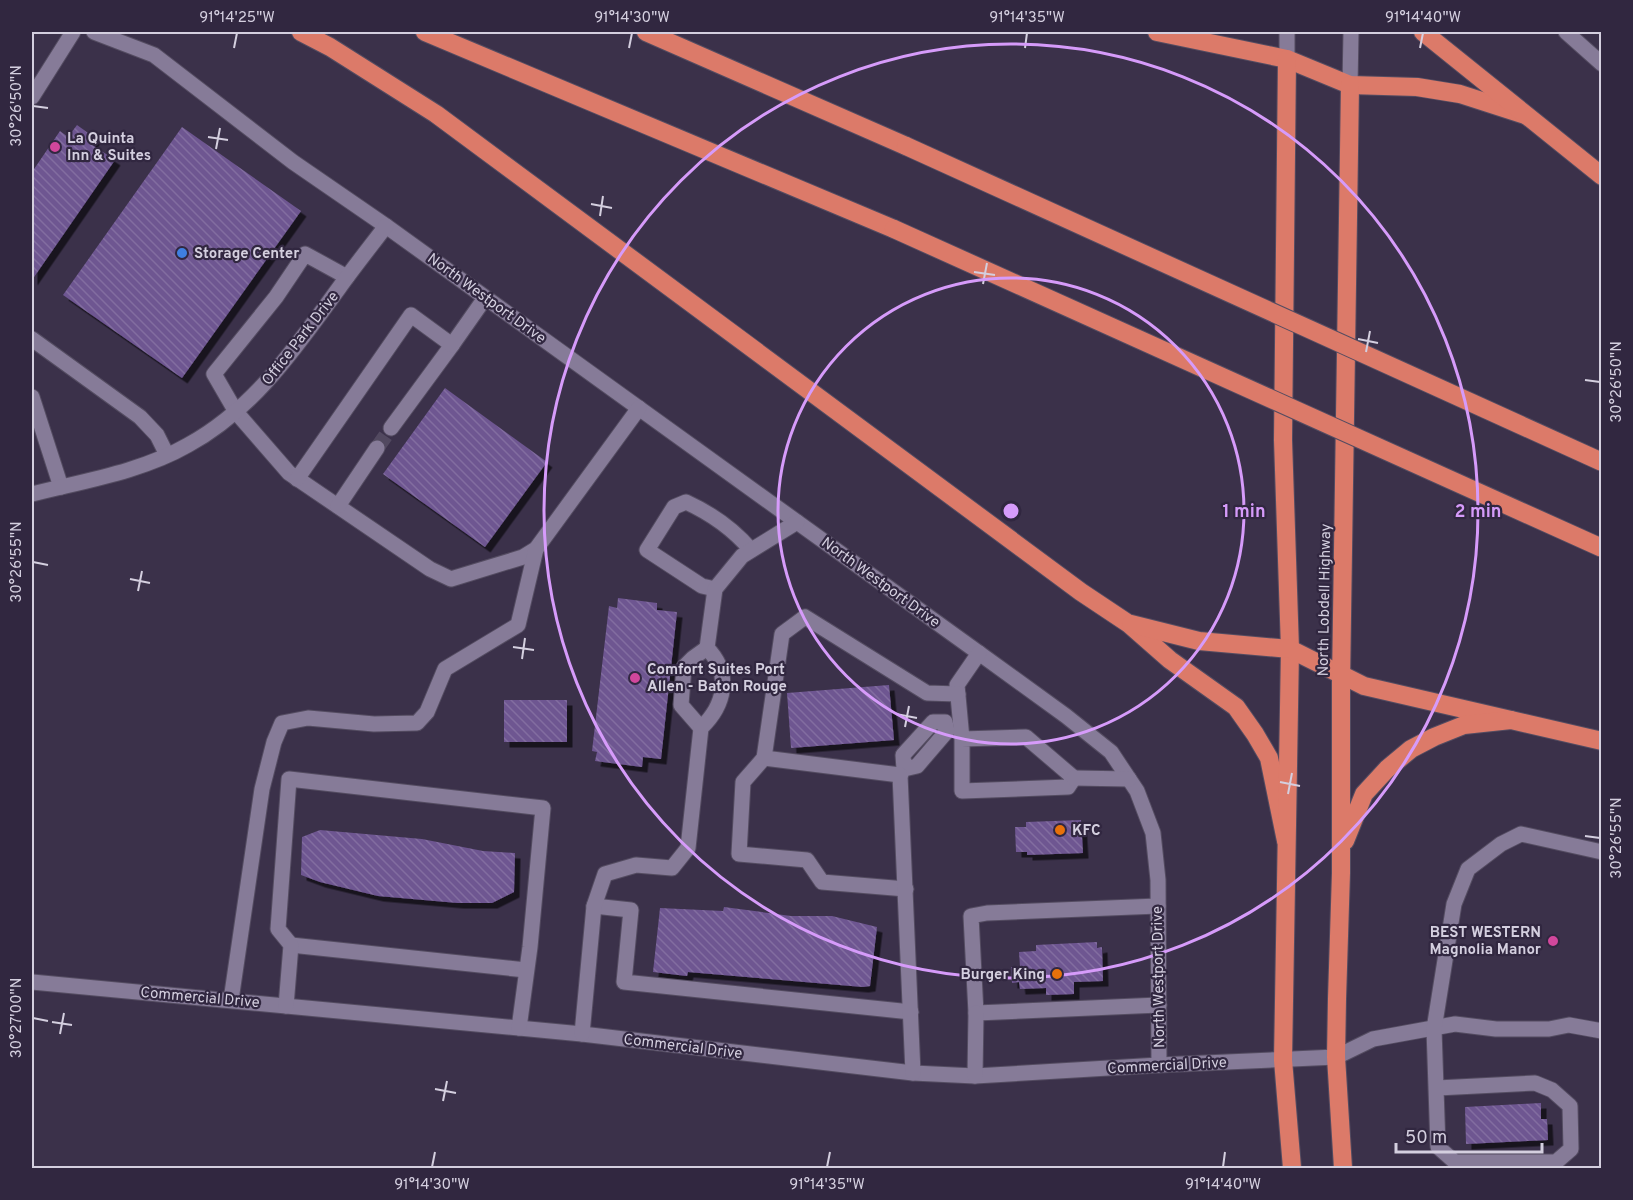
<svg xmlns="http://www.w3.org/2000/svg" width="1633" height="1200" font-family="Overpass,sans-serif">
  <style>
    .building { fill: url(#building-back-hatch); filter: url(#shadow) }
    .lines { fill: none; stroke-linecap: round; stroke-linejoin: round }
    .minor-tunnel { stroke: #524960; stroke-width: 15; stroke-dasharray: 15 8; stroke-linecap: butt }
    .minor-casing { stroke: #544c61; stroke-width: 17 }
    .highway-casing { stroke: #544c61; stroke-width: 20 }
    .minor { stroke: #867b98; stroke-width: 15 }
    .highway { stroke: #dc7a69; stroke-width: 18 }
    .highway-bridge-casing { stroke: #544c61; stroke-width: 20; stroke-linecap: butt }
    .highway-bridge { stroke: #dc7a69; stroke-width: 18 }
    .ticks { fill: none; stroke: #d4cfdf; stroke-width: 2 }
    .ring { fill: none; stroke: #d69bfa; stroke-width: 3 }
    .hotel-dot { fill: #d1479c; stroke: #312740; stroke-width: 2 }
    .shop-dot { fill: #3f7fe0; stroke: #312740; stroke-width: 2 }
    .food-dot { fill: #e8710a; stroke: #312740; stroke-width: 2 }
    .labels { text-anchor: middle; stroke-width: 4.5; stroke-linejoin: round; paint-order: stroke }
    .poi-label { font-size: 15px; font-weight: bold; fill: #d4cfdf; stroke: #312740; text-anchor: start }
    .street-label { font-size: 15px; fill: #d4cfdf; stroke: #312740 }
    .centre { fill: #d69bfa; stroke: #312740; stroke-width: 3 }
    .ring-label { font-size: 18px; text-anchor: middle; font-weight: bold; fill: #d69bfa; stroke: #312740; stroke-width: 4.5; stroke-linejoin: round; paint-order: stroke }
    .neatline { fill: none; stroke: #d4cfdf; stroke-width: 2 }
    .ticks-label { font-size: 15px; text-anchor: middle; fill: #d4cfdf }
  </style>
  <defs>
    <pattern id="building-back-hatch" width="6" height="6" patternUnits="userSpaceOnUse" patternTransform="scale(1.5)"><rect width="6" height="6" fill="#6e5691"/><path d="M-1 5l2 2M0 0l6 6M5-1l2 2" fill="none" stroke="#826da0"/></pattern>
    <filter id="shadow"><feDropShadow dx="5.5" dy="5.5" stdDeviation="0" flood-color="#0009"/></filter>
  </defs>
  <rect width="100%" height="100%" fill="#3b314a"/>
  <g class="building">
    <path d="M77,125l18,13 -4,6 24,16 -83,120v-108l28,-41 8,6z"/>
    <path d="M182,127l119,84 -119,167 -119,-83z"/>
    <path d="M445,388l102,74 -62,85 -102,-73z"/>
    <path d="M618,598l39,5v7l20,2 -16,147 -18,-2 -1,10 -47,-6 2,-9 -5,-1 17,-145 8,2z"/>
    <path d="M889,685l5,55 -103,8 -4,-55z"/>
    <rect x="504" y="700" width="63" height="42"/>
    <path d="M1081,820l2,33 -56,2v-3h-11l-1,-25h11v-5z"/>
    <path d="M320,830l102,9 61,12 32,2 -1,39 -22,11h-34l-80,-7 -58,-14 -19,-7 1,-38z"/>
    <path d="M724,907l67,9h41l45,11 -7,59 -7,1 -175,-15 -1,4 -34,-4 7,-64 63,3z"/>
    <path d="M1097,942v6l5,-1 1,34 -29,1v12l-28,1v-7l-26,1 -1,-7 -7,1 -1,-16h9l-1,-15 17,-1v-6z"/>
    <path d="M1541,1103v16h6l1,21 -82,4 -1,-37z"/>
  </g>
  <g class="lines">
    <path class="minor-tunnel" d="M377,448l14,-20"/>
    <g class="minor-casing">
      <g id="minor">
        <path d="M94,32l60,23 139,107 93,64 593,427 87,63 45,36 26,39 16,42 5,47 1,185"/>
        <path d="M1287,32v27"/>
        <path d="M1566,32l36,32"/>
        <path d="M1350,85l1,-53"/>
        <path d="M32,97l41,-65"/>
        <path d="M347,277l-42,-23 -29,43 -62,77 22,38 53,61 141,96 21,10 72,-22 13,-8 103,-141"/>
        <path d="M32,339l108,78 17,18 10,20"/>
        <path d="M32,397l29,90"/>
        <path d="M391,428l61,-83"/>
        <path d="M297,479l114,-164 41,30 33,-47"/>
        <path d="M32,494c51,-13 109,-22 156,-49 66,-36 108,-98 151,-157 15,-21 31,-41 47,-62"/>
        <path d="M338,506l39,-58"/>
        <path d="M715,589l-13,-3 -55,-36 27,-43 12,-5c24,11 48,28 65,48"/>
        <path d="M701,728l-20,-23 3,-38 9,-9 14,-10"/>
        <path d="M962,739l64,-2 48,41 -6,9 -106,4v-52l-5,-54 22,-32"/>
        <path d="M764,758l-21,24 -4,72 68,6 15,22 84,7"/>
        <path d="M900,775l4,-6 13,-3 30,-35 -2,-9h-12l-30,33 1,14"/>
        <path d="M1074,778l55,1"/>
        <path d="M594,906l37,4 -7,72 287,30"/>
        <path d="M1158,906l-171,7 -16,3 5,97 183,-8"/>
        <path d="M291,945l235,25"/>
        <path d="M32,982l550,52 331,39 62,3 184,-11 177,-8 37,-18 82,-15 41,5h53l20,-4 33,6"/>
        <path d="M231,1000l31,-211 12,-47 8,-19 26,-5 66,6 43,-1 10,-11 18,-43 73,-44 18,-76"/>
        <path d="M286,1006l5,-61 -13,-16 11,-150 254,29 -13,139 -11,81"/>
        <path d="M582,1034l12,-128 11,-32 31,-9 36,3 16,-20 13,-120c24,-23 31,-54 6,-80l8,-59 27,-33 55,-34"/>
        <path d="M913,1073l-13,-298 -136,-17 18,-124 23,-17 122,76 31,1"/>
        <path d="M975,1076l1,-63"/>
        <path d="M1437,1088l98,-5 17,7 18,16 1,43 -15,13h-101l-17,-15 -4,-118 20,-125 14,-35 33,-25 20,-10 81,18"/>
      </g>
    </g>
    <g class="highway-casing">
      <g id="highway">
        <path d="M301,32l29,15 106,67 645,478 48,32 41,36 66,47 19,27 14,24 17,83"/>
        <path d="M425,32l469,197"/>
        <path d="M646,32l260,114"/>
        <path d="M1157,32l130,27 63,26 67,2 43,7 65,21"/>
        <path d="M1423,32l179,144"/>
        <path d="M1287,59l-4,381 7,209 -7,411 9,108"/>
        <path d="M1131,624l68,17 91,8 74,37 147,34"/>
        <path d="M1345,841l19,-47 23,-25 24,-20 23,-12 30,-12 47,-5 91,21"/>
        <path d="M1343,1168l-7,-111 1,-58 4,-126v-190l9,-598"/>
      </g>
    </g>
    <use href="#minor" class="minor"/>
    <use href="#highway" class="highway"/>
    <g class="highway-bridge-casing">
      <g id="highway-bridge">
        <path d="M906,146l696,316"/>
        <path d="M894,229l708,319"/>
      </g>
    </g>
    <use href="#highway-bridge" class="highway-bridge"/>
  </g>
  <path class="ticks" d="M234,48l3,-15M629,48l3,-15M1025,48l2,-15M1420,48l3,-15M33,106l15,2M208,137l20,3M216,149l4,-21M591,204l21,4M600,216l3,-20M974,272l21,3M983,284l4,-21M1358,339l20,4M1366,352l4,-21M1585,380l15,2M33,562l15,3M130,579l20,4M138,591l4,-20M513,647l21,3M522,659l3,-21M896,714l21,4M905,727l4,-21M1280,782l20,4M1288,794l4,-21M1585,836l15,2M33,1018l15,3M52,1022l20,3M60,1034l4,-21M435,1089l21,4M443,1101l4,-20M432,1167l3,-15M827,1167l3,-15M1223,1167l2,-15"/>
  <g class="ring">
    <circle cx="1011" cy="511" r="233"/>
    <circle cx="1011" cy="511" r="467"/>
  </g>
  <g class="hotel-dot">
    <circle cx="55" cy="147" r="6"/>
    <circle cx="635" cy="678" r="6"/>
    <circle cx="1553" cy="941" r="6"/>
  </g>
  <circle class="shop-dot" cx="182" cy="253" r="6"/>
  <g class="food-dot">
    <circle cx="1060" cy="830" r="6"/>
    <circle cx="1057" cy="974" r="6"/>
  </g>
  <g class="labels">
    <g class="poi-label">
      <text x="67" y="143">La Quinta<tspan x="67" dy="17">Inn &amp; Suites</tspan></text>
      <text x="194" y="258">Storage Center</text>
      <text x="647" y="674">Comfort Suites Port<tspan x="647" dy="17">Allen - Baton Rouge</tspan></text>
      <text x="1072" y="835">KFC</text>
      <text x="1541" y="937" text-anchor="end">BEST WESTERN<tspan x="1541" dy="17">Magnolia Manor</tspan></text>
      <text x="1045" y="979" text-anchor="end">Burger King</text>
    </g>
    <g class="street-label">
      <text transform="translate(487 298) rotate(36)" y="5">North Westport Drive</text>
      <text transform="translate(300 338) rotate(-52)" y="5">Office Park Drive</text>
      <text transform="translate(881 582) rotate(36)" y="5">North Westport Drive</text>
      <text transform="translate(1324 600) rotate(-89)" y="5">North Lobdell Highway</text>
      <text transform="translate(1158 977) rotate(-91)" y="5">North Westport Drive</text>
      <text transform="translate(200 997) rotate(5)" y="5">Commercial Drive</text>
      <text transform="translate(683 1046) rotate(7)" y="5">Commercial Drive</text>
      <text transform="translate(1167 1065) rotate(-3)" y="5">Commercial Drive</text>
    </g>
  </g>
  <circle cx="1011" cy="511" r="9" class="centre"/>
  <g class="ring-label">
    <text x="1244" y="517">1 min</text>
    <text x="1478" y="517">2 min</text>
  </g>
  <rect width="1633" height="1200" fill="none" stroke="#312740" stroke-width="66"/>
  <path d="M1396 1143v9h146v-9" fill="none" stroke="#d4cfdf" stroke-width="3"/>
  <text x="1405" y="1143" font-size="18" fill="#d4cfdf" stroke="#312740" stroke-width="4.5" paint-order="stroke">50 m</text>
  <rect x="33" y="33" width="1567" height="1134" class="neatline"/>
  <g class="ticks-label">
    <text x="237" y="22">91°14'25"W</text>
    <text x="632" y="22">91°14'30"W</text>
    <text x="1027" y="22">91°14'35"W</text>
    <text x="1423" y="22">91°14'40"W</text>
    <text transform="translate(16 106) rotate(-90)" y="5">30°26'50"N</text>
    <text transform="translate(1616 382) rotate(-90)" y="5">30°26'50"N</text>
    <text transform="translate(16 562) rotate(-90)" y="5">30°26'55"N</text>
    <text transform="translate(1616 838) rotate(-90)" y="5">30°26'55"N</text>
    <text transform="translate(16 1018) rotate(-90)" y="5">30°27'00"N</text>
    <text x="432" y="1189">91°14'30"W</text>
    <text x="827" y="1189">91°14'35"W</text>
    <text x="1223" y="1189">91°14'40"W</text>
  </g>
</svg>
